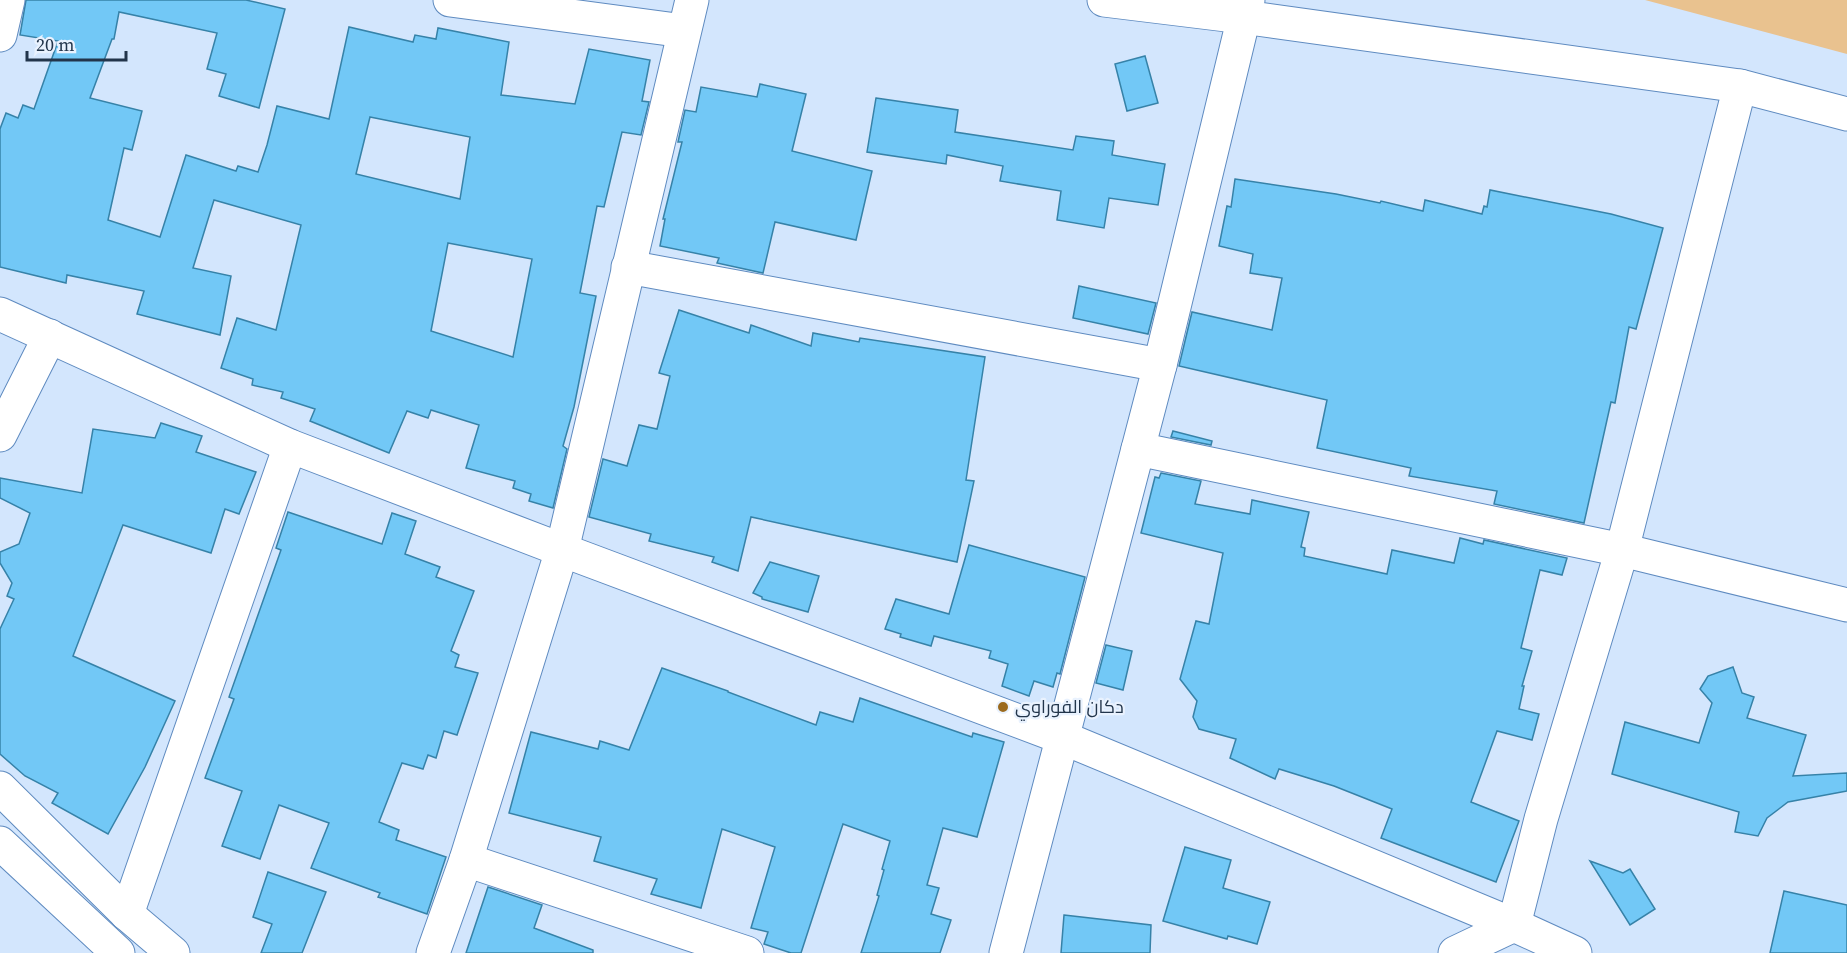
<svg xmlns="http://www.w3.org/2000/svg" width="1847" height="953" font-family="'Source Serif 4',Cairo,serif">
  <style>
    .green { fill: #e9c28f }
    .building { fill: #72c8f6; stroke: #3682a8; stroke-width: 1.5; fill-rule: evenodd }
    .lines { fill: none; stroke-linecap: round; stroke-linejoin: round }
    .minor-casing { stroke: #5f8bc0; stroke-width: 35 }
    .minor { stroke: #fff; stroke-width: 33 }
    .poi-dot { fill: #9b6a1e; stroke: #e9f2fe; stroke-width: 2 }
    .labels { text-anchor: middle; stroke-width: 4.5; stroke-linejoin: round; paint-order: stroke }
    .poi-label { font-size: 18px; fill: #22354b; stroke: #e9f2fe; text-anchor: start }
  </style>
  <rect width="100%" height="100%" fill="#d3e6fd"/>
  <path class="green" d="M1645,0h202v54z"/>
  <g class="building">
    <path d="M26,0h220l39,9 -26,99 -40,-12 7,-22 -19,-5 10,-36 -98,-21 -5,27h-2l-22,59 52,13 -10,39 -8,-2 -16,72 52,17 26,-82 50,16 2,-5 20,6 9,-27 10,-39 52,13 20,-92 64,15 2,-7 21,4 2,-11 71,14 -8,53 74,9 14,-55 61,11 -8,41 7,1 -8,33 -19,-3 -18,75 -7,-1 -17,87 16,3 -22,111 -11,39 4,3 -14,59 -24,-7 2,-7 -18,-6 2,-7 -49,-13 13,-43 -48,-15 -3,8 -21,-7 -18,42 -79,-32 5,-12 -34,-11 2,-6 -31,-7 1,-6 -32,-11 16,-50 39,12 25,-105 -87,-25 -21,68 38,8 -11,59 -83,-21 7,-23 -77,-16 -1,8 -66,-16v-138l6,-16 12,5 5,-13 11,4 24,-68 -38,-6zM370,117l100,20 -10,62 -104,-25zM448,243l84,16 -19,98 -82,-26z"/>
    <path d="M1145,56l13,47 -31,8 -12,-47z"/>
    <path d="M760,84l46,10 -14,57 80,20 -16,69 -81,-18 -12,51 -46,-10 2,-5 -59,-12 5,-27h-2l19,-77h-4l7,-32 11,2 5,-25 56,10z"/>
    <path d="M876,98l82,12 -3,22 118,18 3,-14 38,5 -2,14 53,9 -7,41 -49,-7 -5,30 -47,-8 4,-29 -61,-10 3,-15 -56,-11 -1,9 -79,-12z"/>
    <path d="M1235,179l101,15 44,9 1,-2 42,10 2,-11 57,14 2,-8 3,1 3,-17 121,24 52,14 -27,101 -7,-2 -14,76 -4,-1 -27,121 -90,-19 3,-13 -88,-15 2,-8 -94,-20 10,-48 -148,-34 13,-54 80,18 10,-52 -32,-5 3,-19 -34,-8 8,-40 4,1z"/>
    <path d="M1079,286l77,17 -8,31 -75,-16z"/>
    <path d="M679,310l70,23 2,-8 60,21 2,-13 46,9 1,-4 125,19 -19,123 8,1 -17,81 -206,-45 -13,54 -26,-9 2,-5 -65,-16 2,-7 -62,-17 14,-58 24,7 12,-41 18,4 13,-53 -11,-3z"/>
    <path d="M161,423l41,13 -6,16 60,20 -17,42 -14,-5 -14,44 -88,-28 -50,131 102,45 -30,66 -37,67 -56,-31 6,-10 -33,-17 -25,-22v-125l14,-30 -7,-3 5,-13 -12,-20v-11l19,-8 11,-31 -30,-15v-20l82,15 11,-64 62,9z"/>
    <path d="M1173,431l39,10 -1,4 -40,-8z"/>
    <path d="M1161,473l40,8 -6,23 55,10 2,-14 57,12 -8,35 4,1 -1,8 83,18 5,-24 62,13 6,-25 23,6 1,-4 83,18 -5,17 -22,-5 -19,78 11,3 -10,35h2l-5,23 20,5 -7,26 -35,-9 -26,71 48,19 -23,61 -115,-44 11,-29 -58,-23 -55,-17 -4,10 -45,-21 6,-19 -37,-10 -6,-12 4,-16 -17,-22 16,-58 13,3 14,-71 -82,-20 14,-56 4,1z"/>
    <path d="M288,512l94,32 10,-31 24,8 -11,33 35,13 -4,10 38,14 -23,60 8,4 -4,12 23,6 -21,62 -13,-4 -8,27 -8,-3 -5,14 -21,-6 -23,59 20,8 -3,10 50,17 -19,57 -49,-17 2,-4 -69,-25 18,-45 -50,-18 -19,54 -38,-13 20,-55 -37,-13 29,-79 -5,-2 52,-147 -5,-2z"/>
    <path d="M969,545l116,32 -25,97 -3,-1 -4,14 -19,-6 -5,15 -27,-10 6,-22 -19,-6 2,-7 -57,-15 -3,10 -31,-9 1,-3 -16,-5 11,-30 53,15z"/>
    <path d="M770,562l49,14 -11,36 -46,-13v-2l-9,-4z"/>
    <path d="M1106,645l26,6 -9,39 -27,-7z"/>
    <path d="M1733,667l9,26 12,4 -7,21 59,17 -13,41 54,-3v18l-59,11 -21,16 -9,18 -23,-4 4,-20 -127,-38 13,-52 74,21 13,-40 -12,-14 8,-13z"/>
    <path d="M662,668l66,23v1l88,33 4,-13 33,10 7,-24 112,39 1,-4 31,9 -27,95 -34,-9 -16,57 12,3 -8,26 20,6 -11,33h-79l18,-57 -2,-1 7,-25 -2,-1 8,-28 -47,-17 -42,129h-10l-27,-9 4,-12 -17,-4 24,-81 -53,-18 -21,79 -50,-14 6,-15 -63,-18 7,-24 -92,-24 22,-81 67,17 2,-8 29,9z"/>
    <path d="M1185,847l46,13 -8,28 47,14 -13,42 -29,-8 -1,3 -64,-18z"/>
    <path d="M1590,861l33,12 7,-4 25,40 -25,16z"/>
    <path d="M268,872l58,20 -24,61h-41l11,-29 -19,-7z"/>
    <path d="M488,887l54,18 -8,23 59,22v3h-127z"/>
    <path d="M1784,891l63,14v48h-77z"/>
    <path d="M1064,915l87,10 -1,28h-89z"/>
  </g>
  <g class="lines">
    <g class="minor-casing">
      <g id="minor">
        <path d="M450,0l234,31"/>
        <path d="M1104,0l139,17 497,69 107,28"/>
        <path d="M0,35l8,-35"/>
        <path d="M628,267l532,98"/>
        <path d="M0,314l290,132 272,104 499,187 453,188 61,28"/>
        <path d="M0,435l50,-99"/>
        <path d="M1138,449l484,101 225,55"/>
        <path d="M0,788l127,126 46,39"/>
        <path d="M0,843l118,110"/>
        <path d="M466,860l281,93"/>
        <path d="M127,914l163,-468"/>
        <path d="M433,953l33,-93 96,-310 130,-550"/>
        <path d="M1006,953l154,-588 88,-365"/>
        <path d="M1455,953l59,-28 27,-106 81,-269 118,-464"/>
      </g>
    </g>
    <use href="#minor" class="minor"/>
  </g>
  <circle class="poi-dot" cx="1003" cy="707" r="6"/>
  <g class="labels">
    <g class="poi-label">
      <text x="1015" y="713">دكان الفوراوي</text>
    </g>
  </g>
  <path d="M27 51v9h99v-9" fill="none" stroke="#22354b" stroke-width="3"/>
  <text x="36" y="51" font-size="18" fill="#22354b" stroke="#e9f2fe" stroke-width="4.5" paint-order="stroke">20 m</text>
</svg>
